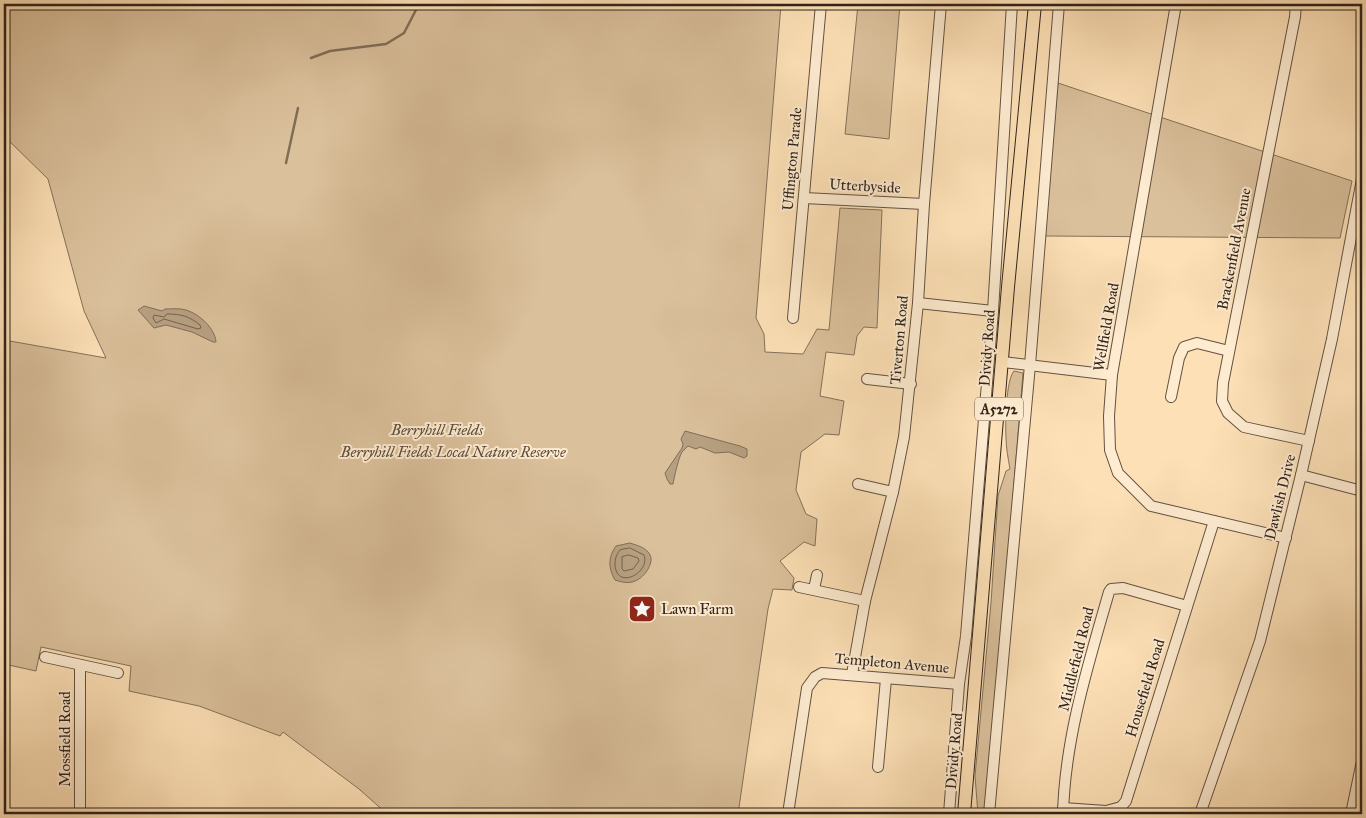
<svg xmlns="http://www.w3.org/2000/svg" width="1366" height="818" font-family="'IM FELL Great Primer',serif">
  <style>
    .green { fill: #dac09b; stroke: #84725a }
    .water { fill: #b7a081; stroke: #816e58 }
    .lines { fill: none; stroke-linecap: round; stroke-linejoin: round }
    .shore { stroke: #73624e; stroke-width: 1 }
    .stream { stroke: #816e58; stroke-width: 2.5 }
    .minor-casing { stroke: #625241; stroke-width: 12 }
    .major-casing { stroke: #2f231a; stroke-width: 14 }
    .minor { stroke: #feebd0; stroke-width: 10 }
    .major { stroke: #fde0b6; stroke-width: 12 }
    .labels { text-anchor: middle; stroke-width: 4; stroke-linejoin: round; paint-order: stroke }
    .shield { fill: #feebd0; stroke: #6d5f51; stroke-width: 1 }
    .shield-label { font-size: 14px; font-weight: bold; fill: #2f231a }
    .street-label { font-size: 15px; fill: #2f231a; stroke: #feebd0 }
    .park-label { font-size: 15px; font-style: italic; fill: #5a4a3a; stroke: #feebd0 }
    .poi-label { font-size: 15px; fill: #2f231a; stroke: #feebd0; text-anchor: start }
  </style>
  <rect width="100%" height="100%" fill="#fde0b6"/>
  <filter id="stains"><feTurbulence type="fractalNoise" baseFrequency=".004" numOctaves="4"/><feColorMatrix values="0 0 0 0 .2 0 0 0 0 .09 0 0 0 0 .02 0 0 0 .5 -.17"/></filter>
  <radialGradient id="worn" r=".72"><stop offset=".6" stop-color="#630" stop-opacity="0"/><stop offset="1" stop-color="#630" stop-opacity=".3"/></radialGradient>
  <g class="green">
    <path d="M4,4h777l-25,314 8,16 1,18 38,2 14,-25 12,1 11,-122 42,2 -5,118 -13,-1 -7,9 -3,19 -28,-3 -6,44 24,5 -5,34 -14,-1 -24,18 -5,38 10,24 11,5 -2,27 -11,-4 -24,19 14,17 -2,12 -19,-1 -5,20 -30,205h-351l-28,-25 -76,-57 -3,4 -81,-30 -70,-15 2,-25 -90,-19 -5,24 -32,-7v-324l102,18 -22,-47 -36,-132 -44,-43z"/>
    <path d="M858,4h42l-11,135 -44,-5z"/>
    <path d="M1058,83l294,98 -12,57 -296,-2z"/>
    <path d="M1014,371l9,2 -36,441h-9l-3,-38 16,-173 7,-107 8,-25 4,-2c-2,-11 -4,-22 -4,-32 -1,-13 0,-57 8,-66z"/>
  </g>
  <g class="water">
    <path d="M144,306l18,5 3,-2c6,0 15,-1 21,1 13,4 29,18 30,32h-3l-21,-10 -26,-7 -12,3 -16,-18z"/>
    <path d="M685,431l55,15 7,3v7l-3,2 -15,-6 -14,1 -15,-6 -4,2 -8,-3c-2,2 -4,4 -6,6 -3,4 -8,26 -9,32h-3l-3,-5 -2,-6 17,-25 1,-4 -2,-5z"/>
    <path d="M630,543c6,2 14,4 18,9 9,9 -4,26 -13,29 -6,3 -14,1 -20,-1 -7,-12 -7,-23 1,-34z"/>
  </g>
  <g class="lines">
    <g class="shore">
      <path d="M167,314c14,0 22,2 33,11l1,3 -3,1 -34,-10 -8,4 -3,-5 1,-3 10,2z"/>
      <path d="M630,548l14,7c7,17 -27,36 -29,10 0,-6 1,-10 5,-15z"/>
      <path d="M629,555l9,3 1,3 -6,8 -9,2 -2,-2v-12z"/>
    </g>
    <g class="stream">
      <path d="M311,58l19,-7 56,-7 18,-11 15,-29"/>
      <path d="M286,163l12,-55"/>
    </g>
    <g class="minor-casing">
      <g id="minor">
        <path d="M1176,4l-64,371 -3,41 1,34 8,23 33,33 135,32"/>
        <path d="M1296,4l-1,13 -72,366 -1,18 6,12 16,14 65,14"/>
        <path d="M804,198l120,6"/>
        <path d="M918,303l75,8"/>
        <path d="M793,318l28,-314"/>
        <path d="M1003,362l109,13"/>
        <path d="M867,379l44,5"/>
        <path d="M1171,397l8,-39 5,-11 13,-4 32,8"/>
        <path d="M1301,475l61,16"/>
        <path d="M858,484l35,8"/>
        <path d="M799,587l66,14"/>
        <path d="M814,589l3,-14"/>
        <path d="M45,657l73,16"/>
        <path d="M80,665v149"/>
        <path d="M852,674l13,-73 28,-109 11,-55 14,-134 6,-99 17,-200"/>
        <path d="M878,767l8,-88"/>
        <path d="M1063,808l43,3 15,-4 5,-6 88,-280"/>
        <path d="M788,814l19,-126 8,-11 7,-4 137,11"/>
        <path d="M949,814l10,-130 7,-48 27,-325 19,-307"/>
        <path d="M989,814l41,-449 29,-361"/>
        <path d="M1063,814c2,-76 25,-149 46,-222l2,-3 12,-1 64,18"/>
        <path d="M1200,814l60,-173 41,-166 31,-136 30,-160"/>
        <path d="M1351,814l11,-53"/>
      </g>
    </g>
    <g class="major-casing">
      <path id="major" d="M964,814l44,-527 27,-283"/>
    </g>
    <use href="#minor" class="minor"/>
    <use href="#major" class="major"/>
  </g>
  <defs>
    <g id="sight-square" transform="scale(1.4375)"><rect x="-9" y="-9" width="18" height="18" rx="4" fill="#8f2418" stroke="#feebd0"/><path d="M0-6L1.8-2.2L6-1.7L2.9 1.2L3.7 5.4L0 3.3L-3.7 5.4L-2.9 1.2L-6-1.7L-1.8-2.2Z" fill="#fff"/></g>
  </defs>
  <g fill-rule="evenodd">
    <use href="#sight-square" x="642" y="609"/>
  </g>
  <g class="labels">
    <rect class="shield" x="975" y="397.5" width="48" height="23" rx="4"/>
    <g class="shield-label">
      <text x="999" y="414">A5272</text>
    </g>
    <g class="street-label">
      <text transform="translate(792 159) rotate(-85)" y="5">Uffington Parade</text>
      <text transform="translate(865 186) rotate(3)" y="5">Utterbyside</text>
      <text transform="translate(1234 249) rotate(-79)" y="5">Brackenfield Avenue</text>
      <text transform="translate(1106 327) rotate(-80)" y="5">Wellfield Road</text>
      <text transform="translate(899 340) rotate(-85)" y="5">Tiverton Road</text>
      <text transform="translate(987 348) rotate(-86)" y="5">Dividy Road</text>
      <text transform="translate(1280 497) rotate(-76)" y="5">Dawlish Drive</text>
      <text transform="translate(1076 659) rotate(-76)" y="5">Middlefield Road</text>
      <text transform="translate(892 663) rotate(5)" y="5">Templeton Avenue</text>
      <text transform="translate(1145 688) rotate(-73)" y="5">Housefield Road</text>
      <text transform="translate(65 739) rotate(-90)" y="5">Mossfield Road</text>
      <text transform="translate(954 751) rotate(-85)" y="5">Dividy Road</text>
    </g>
    <g class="park-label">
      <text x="437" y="435">Berryhill Fields</text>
      <text x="453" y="457">Berryhill Fields Local Nature Reserve</text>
    </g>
    <g class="poi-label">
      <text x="661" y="614">Lawn Farm</text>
    </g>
  </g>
  <rect width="1366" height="818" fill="none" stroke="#fde0b6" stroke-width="20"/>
  <rect x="5" y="5" width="1356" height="808" fill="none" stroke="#2f231a" stroke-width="2.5"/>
  <rect x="10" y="10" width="1346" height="798" fill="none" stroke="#2f231a"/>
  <rect width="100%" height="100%" filter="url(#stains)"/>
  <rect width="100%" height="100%" fill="url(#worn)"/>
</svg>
